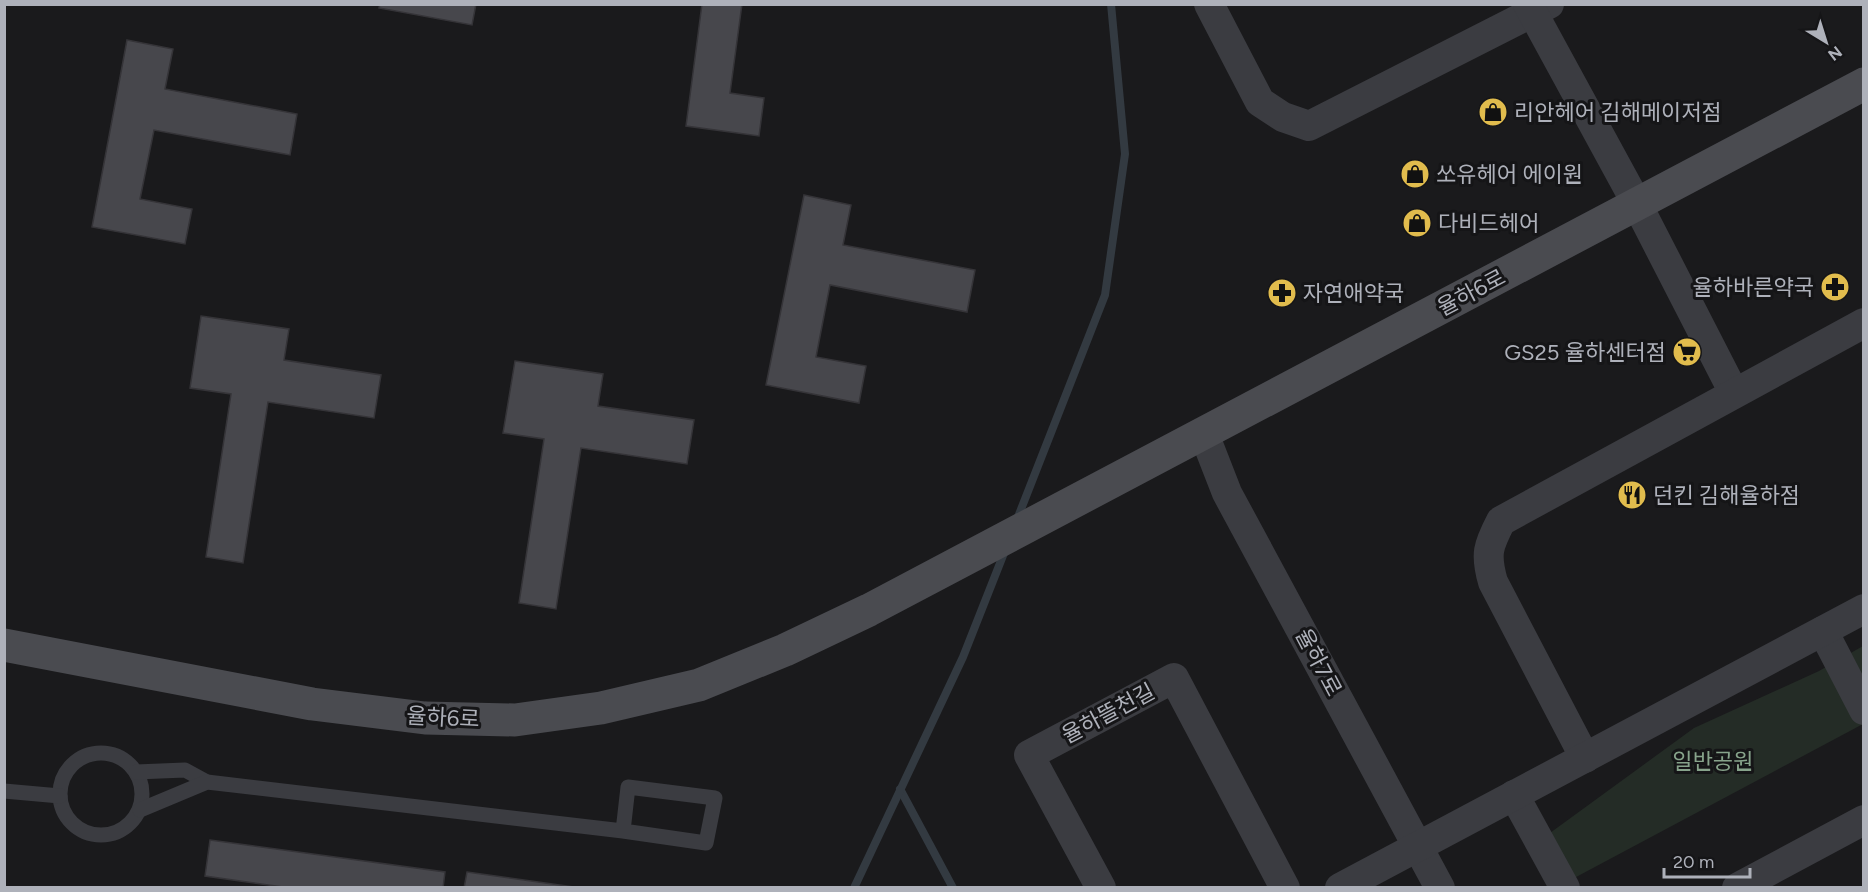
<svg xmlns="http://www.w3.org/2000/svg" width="1868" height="892" font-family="Figtree,'Noto Sans KR',sans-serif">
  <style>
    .green { fill: #242c26 }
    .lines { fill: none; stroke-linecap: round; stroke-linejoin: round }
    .stream { stroke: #333a41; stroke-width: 8 }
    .building { fill: #47474c; stroke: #353438; stroke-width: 1.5 }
    .lane { stroke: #3b3c41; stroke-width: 15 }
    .street { stroke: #3b3c41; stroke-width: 30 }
    .secondary { stroke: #4a4b50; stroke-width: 33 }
    .labels { text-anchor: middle; stroke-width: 6; stroke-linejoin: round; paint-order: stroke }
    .poi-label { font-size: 22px; fill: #aeb1ba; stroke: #151517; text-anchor: start }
    .street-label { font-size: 22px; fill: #aeb1ba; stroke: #151517 }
    .park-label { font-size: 22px; fill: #87a38b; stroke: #151517 }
  </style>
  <rect width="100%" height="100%" fill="#1a1a1c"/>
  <path class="green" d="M1863,646v78l-300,160 -24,-43 155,-113 125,-57z"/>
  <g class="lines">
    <g class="stream">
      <path d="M1016,522l89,-227 20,-141 -14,-150"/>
      <path d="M900,789l53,99"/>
      <path d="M854,888l109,-231 43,-109"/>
    </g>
  </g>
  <g class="building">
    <path d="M380,4h96l-4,21 -93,-17z"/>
    <path d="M702,4h40l-12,89 34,5 -5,38 -73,-10z"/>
    <path d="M127,40l46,9 -8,40 132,25 -7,41 -136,-25 -14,69 52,10 -7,35 -93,-17z"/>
    <path d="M804,195l47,10 -8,40 132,25 -8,42 -137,-27 -14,72 50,9 -7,37 -93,-18z"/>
    <path d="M201,316l88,13 -5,31 97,15 -7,43 -106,-16 -25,161 -37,-6 25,-163 -41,-6z"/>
    <path d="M515,361l88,13 -5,32 96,14 -7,44 -106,-16 -25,161 -37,-6 25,-164 -41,-6z"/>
    <path d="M210,840l235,32 -2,16h-153l-85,-12z"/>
    <path d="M467,872l114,16h-117z"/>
  </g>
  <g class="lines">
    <g class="lane">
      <circle cx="101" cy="794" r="41"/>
      <path d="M136,772l49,-2 22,12"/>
      <path d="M4,791l56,5"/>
      <path d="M140,810l67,-28 416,49 83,12 9,-45 -87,-11 -5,44"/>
    </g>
    <g class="street">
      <path d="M1209,4l51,98 23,15 26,9 240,-122"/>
      <path d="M1528,4l109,200 97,189"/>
      <path d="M1204,434l23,59 213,395"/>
      <path d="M1823,631l41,79"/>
      <path d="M1585,758l-92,-176c-8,-28 -5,-36 8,-61l363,-198"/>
      <path d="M1514,795l51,93"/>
      <path d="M1101,888l-72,-133 145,-77 111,210"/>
      <path d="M1340,888l524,-279"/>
      <path d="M1737,888l127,-68"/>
    </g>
    <path class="secondary" d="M4,645l308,59 113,14 90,2 86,-12 98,-23 86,-35 84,-40 995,-526"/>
  </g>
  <defs>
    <g id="shop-disc" transform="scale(1.5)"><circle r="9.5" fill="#e1bc4d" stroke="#151517"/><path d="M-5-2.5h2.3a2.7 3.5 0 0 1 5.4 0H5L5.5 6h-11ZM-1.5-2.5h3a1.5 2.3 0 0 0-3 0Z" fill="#111"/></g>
    <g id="pharmacy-disc" transform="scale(1.5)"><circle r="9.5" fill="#e1bc4d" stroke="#151517"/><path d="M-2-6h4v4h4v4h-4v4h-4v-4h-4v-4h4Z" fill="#111"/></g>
    <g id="supermarket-disc" transform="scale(1.5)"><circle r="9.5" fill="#e1bc4d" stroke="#151517"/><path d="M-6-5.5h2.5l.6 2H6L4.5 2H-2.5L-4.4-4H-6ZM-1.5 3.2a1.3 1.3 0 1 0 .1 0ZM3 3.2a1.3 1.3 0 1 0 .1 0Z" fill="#111"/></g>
    <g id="restaurant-disc" transform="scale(1.5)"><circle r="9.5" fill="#e1bc4d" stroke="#151517"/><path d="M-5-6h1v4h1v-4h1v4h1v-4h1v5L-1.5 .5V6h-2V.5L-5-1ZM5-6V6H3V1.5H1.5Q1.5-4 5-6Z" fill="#111"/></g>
  </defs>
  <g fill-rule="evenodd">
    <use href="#shop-disc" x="1493" y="112"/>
    <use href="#shop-disc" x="1415" y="174"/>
    <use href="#shop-disc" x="1417" y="223"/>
    <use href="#pharmacy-disc" x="1835" y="287"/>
    <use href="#pharmacy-disc" x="1282" y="293"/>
    <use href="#supermarket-disc" x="1687" y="352"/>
    <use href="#restaurant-disc" x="1632" y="495"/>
  </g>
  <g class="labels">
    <g class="poi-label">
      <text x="1514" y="120">리안헤어 김해메이저점</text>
      <text x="1436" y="182">쏘유헤어 에이원</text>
      <text x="1438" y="231">다비드헤어</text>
      <text x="1814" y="295" text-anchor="end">율하바른약국</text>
      <text x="1303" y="301">자연애약국</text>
      <text x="1666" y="360" text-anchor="end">GS25 율하센터점</text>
      <text x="1653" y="503">던킨 김해율하점</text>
    </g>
    <g class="street-label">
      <text transform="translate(1471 292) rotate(-28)" y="8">율하6로</text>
      <text transform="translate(1319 662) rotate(62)" y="8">율하7로</text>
      <text transform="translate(1108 713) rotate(-28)" y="8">율하뜰천길</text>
      <text transform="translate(443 717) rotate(3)" y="8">율하6로</text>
    </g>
    <g class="park-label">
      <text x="1713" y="769">일반공원</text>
    </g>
  </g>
  <rect width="1868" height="892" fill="none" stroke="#aeb1ba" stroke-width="12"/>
  <g transform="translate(1826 42) rotate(142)" stroke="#151517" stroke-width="4.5" paint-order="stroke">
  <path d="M0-4.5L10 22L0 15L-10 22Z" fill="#aeb1ba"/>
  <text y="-9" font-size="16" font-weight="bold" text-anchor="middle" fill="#aeb1ba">N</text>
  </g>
  <path d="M1664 868v9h86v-9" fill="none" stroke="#aeb1ba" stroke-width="3"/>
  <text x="1673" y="868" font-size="18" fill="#aeb1ba" stroke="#151517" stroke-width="4.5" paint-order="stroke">20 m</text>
</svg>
